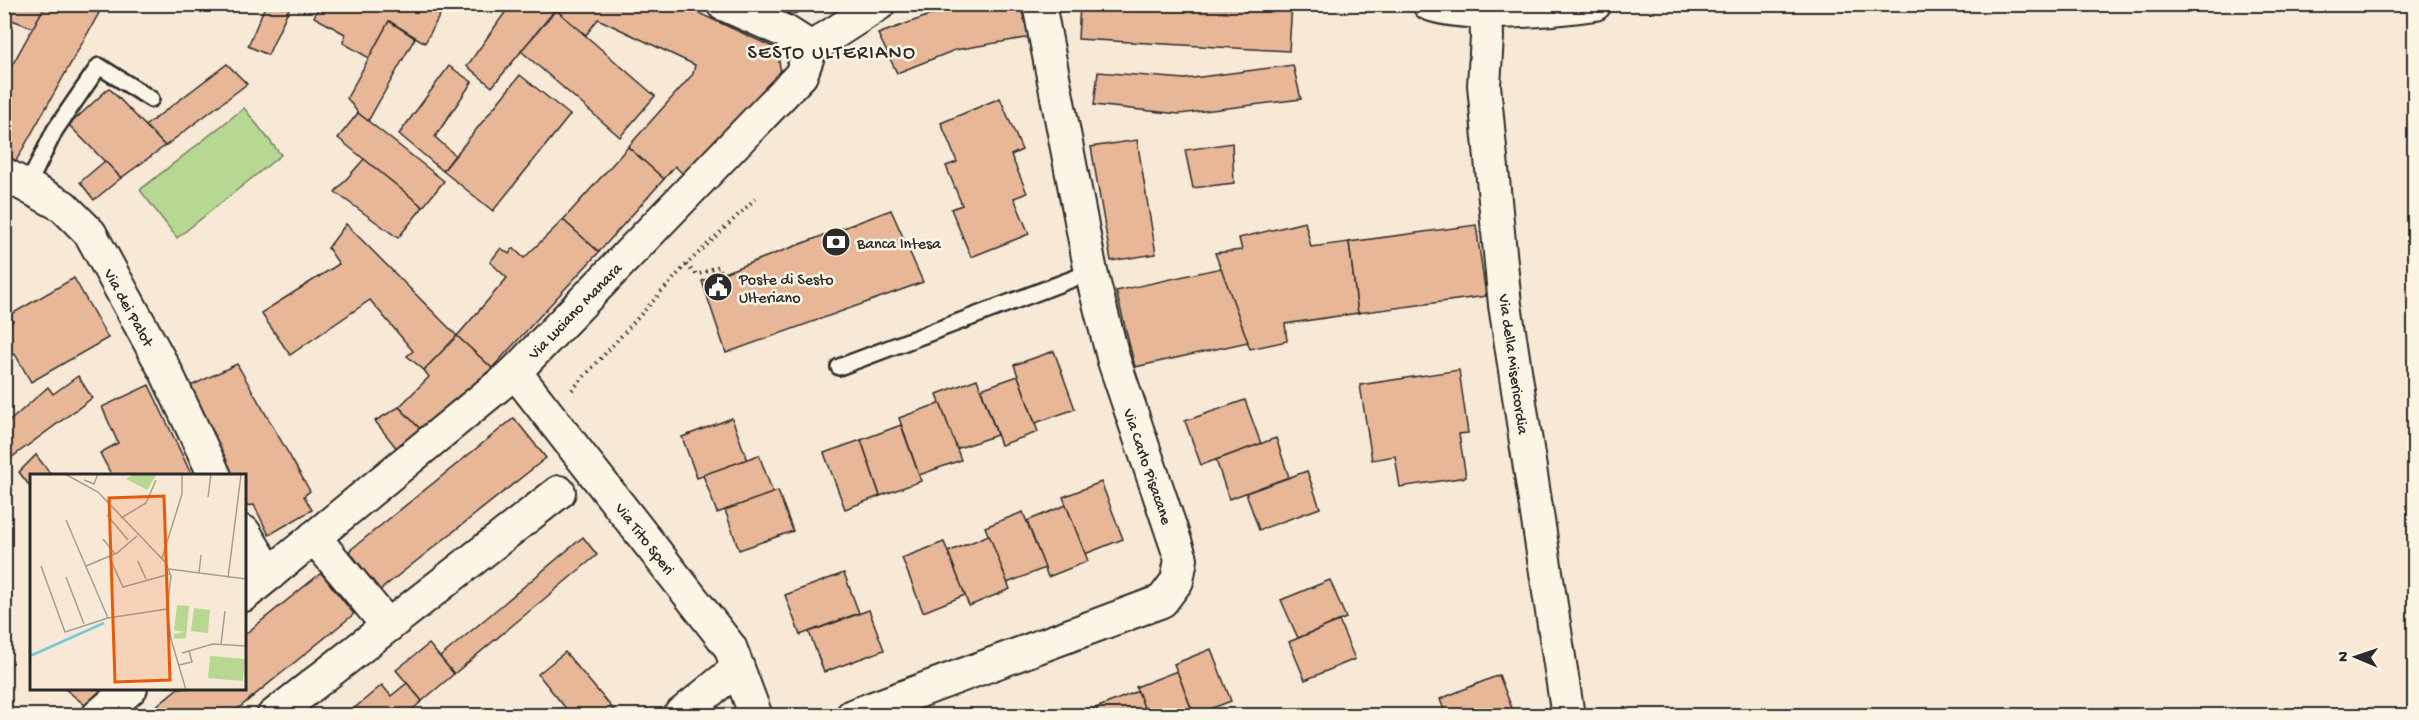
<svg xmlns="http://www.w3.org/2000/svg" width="2419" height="720" font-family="'Gochi Hand',sans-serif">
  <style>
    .green { fill: #b7d892; stroke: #71825e; stroke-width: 1.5 }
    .building { fill: #e8b798; stroke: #2b2b2b; stroke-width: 1.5 }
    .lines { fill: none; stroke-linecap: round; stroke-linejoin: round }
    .lane-casing { stroke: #2b2b2b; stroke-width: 20 }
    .street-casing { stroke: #2b2b2b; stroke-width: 36 }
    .path { stroke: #2b2b2b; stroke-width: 4; stroke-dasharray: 1.5 4.5; stroke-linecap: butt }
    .lane { stroke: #fcf5e5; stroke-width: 15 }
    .street { stroke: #fcf5e5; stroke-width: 32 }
    .labels { text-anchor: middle; stroke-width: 5; stroke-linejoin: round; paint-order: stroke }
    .poi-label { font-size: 16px; fill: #2b2b2b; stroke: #fcf5e5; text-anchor: start }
    .street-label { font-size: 16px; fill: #2b2b2b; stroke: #fcf5e5 }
    .quarter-label { font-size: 20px; letter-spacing: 1.5px; fill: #2b2b2b; stroke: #fcf5e5 }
    .inset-river { fill: none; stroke: #7bc8d9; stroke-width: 3 }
    .inset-road { fill: none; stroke: #a69d92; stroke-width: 1.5 }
    .view { fill: #e8590c; fill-opacity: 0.15; stroke: #e8590c; stroke-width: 3 }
    .inset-edge { fill: none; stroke: #2b2b2b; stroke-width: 3 }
  </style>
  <rect width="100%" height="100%" fill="#f8e9d6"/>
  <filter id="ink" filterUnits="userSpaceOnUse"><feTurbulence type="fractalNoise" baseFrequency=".0167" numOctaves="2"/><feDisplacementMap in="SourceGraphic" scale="12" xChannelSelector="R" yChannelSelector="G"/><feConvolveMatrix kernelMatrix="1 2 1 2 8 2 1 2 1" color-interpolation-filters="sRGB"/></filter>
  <g filter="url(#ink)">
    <path class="green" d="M244,108l37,47 -104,83 -37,-48z"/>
    <g class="building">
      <path d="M4,4h42l-13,24 -29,-11z"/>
      <path d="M46,4h38l15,9 -83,148 -12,-7v-74z"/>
      <path d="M266,4h25l-23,51 -20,-9z"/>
      <path d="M320,4h115l8,5 -18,34 -36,-22 -20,37 -26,-15 2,-9 -31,-17z"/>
      <path d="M511,4h49l-68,83 -25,-21z"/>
      <path d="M560,4h119l98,45 4,24 -97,102 -9,-9 -11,13 -36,-32 65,-73 2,-9 -97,-46 -12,16 -30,-25z"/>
      <path d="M768,4h47l-23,11z"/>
      <path d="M960,4h59l12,33 -76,13 -58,23 -19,-39z"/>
      <path d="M1080,4h212l-3,47 -211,-12z"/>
      <path d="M556,10l99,86 -35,41 -99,-86z"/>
      <path d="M389,21l26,17 -47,83 -10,-8 -11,-15z"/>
      <path d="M227,64l20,20 -82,62 -20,-20z"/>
      <path d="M1293,65l8,34 -122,15 -85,-9 4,-33 87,7z"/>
      <path d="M449,66l23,16 -37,55 20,18 -12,16 -44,-37z"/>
      <path d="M520,75l50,40 -77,96 -50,-40z"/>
      <path d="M109,88l56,58 -44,32 -52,-53z"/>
      <path d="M1000,98l22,52 -11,5 16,38 -13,5 15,36 -58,23 -20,-48 11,-4 -16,-39 11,-4 -16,-39z"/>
      <path d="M358,113l86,68 -21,26 -85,-69z"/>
      <path d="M1137,140l19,114 -45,7 -20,-114z"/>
      <path d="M1232,143l2,40 -41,5 -8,-38z"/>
      <path d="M628,147l36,32 -65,73 -36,-32z"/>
      <path d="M364,159l59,48 -25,31 -63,-46z"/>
      <path d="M105,161l16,17 -27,22 -14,-18z"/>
      <path d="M891,210l32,72 -197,71 -24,-72z"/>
      <path d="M563,220l36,32 -107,116 -35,-32 50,-58 -17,-16 11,-14 8,6 4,-6 11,10z"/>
      <path d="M1305,222l6,25 38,-5 9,71 -73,11 2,17 -37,8 -35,-96 27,-3 -3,-12z"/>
      <path d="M346,224l111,112 -33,34 -17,-14 6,-5 -43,-51 -80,55 -29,-42 78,-49 -11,-16z"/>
      <path d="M1476,225l10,71 -128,17 -9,-71z"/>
      <path d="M1221,268l27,74 -113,25 -19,-76z"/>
      <path d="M74,278l34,60 -77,44 -16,-28 -7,3 -4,-6v-24l9,-6 -3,-6z"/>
      <path d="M457,336l35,32 -68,65 -25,-26 30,-30 -5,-7z"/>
      <path d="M1054,351l21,58 -40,14 -21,-58z"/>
      <path d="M237,364l73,127 -6,5 8,14 -43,25 -15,-30 -10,1v-30h-16l-46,-86z"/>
      <path d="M1459,370l9,63 -9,1 7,43 -66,10 -5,-31 -23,4 -12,-75z"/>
      <path d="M78,376l14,22 -88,65v-37l44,-39 5,7z"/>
      <path d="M1018,376l20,56 -37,13 -20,-56z"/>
      <path d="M977,379l20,56 -41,14 -19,-55z"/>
      <path d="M149,385l43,91h-80l-12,-23 18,-10 -16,-36z"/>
      <path d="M1245,400l16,44 -60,21 -16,-44z"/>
      <path d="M940,403l21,57 -42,15 -20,-57z"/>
      <path d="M399,407l25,26 -26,17 -23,-29z"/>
      <path d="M514,418l32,40 -166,132 -31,-39z"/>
      <path d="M732,418l15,42 -50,18 -15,-41z"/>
      <path d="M901,425l20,56 -41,15 -19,-56z"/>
      <path d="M1276,438l13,39 -60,22 -13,-39z"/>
      <path d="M861,440l19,56 -35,13 -21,-56z"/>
      <path d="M36,455l16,21h-20v13l-13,-17z"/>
      <path d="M759,455l14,38 -56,20 -14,-38z"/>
      <path d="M1307,471l13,37 -61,22 -13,-37z"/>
      <path d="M1101,482l22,57 -38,15 -22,-57z"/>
      <path d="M778,491l15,40 -54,19 -14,-40z"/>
      <path d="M1066,505l22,56 -40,16 -21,-56z"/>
      <path d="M1023,512l22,56 -38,15 -22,-56z"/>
      <path d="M989,535l21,54 -41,17 -21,-54z"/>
      <path d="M583,537l14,18 -143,119 -14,-17z"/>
      <path d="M944,542l21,53 -42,17 -21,-54z"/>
      <path d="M321,573l33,41 -125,102h-68l-6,-9 23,-19h66v-53z"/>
      <path d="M844,573l15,40 -59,22 -15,-40z"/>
      <path d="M1330,580l16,38 -48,20 -17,-38z"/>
      <path d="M869,610l15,40 -60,22 -15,-40z"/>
      <path d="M1339,621l16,38 -50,21 -16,-38z"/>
      <path d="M429,644l25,30 -32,27 -26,-31z"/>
      <path d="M1211,649l20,52 -37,14 -20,-51z"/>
      <path d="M565,652l54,64h-47l-34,-42z"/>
      <path d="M1177,671l17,45h-47l-11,-29z"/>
      <path d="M1499,675l16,41h-69l-6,-17z"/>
      <path d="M407,683l15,18 -17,15h-60l37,-31 9,11z"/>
      <path d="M64,688h39l-18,17z"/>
      <path d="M1138,691l9,25h-48l-3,-8z"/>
      <path d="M1096,708l3,8h-23z"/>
    </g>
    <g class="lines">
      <g class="lane-casing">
        <g id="lane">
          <path d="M27,187l28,-57 44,-64 52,33"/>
          <path d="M839,367l252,-95"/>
        </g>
      </g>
      <g class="street-casing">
        <g id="street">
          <path d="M723,4l63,28 25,16"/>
          <path d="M1429,4c38,14 126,6 166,0"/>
          <path d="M1486,11l1,26 -3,48 21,220 63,411"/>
          <path d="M4,174l59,32 27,27 76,139 49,104"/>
          <path d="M515,372l215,275 26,69"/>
          <path d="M244,532l26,42"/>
          <path d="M314,537l74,89"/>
          <path d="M244,595l271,-223 286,-297 10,-27 68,-44"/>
          <path d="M98,716l33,-28"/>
          <path d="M273,716l286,-224"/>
          <path d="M679,716l59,-48"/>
          <path d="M852,716l310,-115 15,-20 4,-22 -67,-198 -23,-89 -52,-268"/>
        </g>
      </g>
      <g class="path">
        <path d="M686,265l11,10 22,-9 2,8"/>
        <path d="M572,390l114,-125 69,-66"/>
      </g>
      <use href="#lane" class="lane"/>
      <use href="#street" class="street"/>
    </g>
  </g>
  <defs>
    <g id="bank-disc" transform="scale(1.5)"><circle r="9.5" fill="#2b2b2b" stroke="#fcf5e5"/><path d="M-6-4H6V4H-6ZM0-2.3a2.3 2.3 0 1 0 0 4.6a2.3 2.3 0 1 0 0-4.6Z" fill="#fff"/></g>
    <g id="civic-disc" transform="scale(1.5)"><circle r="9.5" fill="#2b2b2b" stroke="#fcf5e5"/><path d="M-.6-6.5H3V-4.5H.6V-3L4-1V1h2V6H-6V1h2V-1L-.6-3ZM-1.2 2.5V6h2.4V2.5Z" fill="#fff"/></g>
  </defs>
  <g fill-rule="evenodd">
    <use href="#bank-disc" x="836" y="242"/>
    <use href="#civic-disc" x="718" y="287"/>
  </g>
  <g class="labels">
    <g class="poi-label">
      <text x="857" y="248">Banca Intesa</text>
      <text x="739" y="284">Poste di Sesto<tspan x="739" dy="18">Ulteriano</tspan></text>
    </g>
    <g class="street-label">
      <text transform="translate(130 307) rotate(61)" y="6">Via dei Palot</text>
      <text transform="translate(574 310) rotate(-46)" y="6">Via Luciano Manara</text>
      <text transform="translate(1515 364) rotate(82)" y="6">Via della Misericordia</text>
      <text transform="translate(1149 466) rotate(71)" y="6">Via Carlo Pisacane</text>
      <text transform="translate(646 538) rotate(52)" y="6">Via Tito Speri</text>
    </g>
    <g class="quarter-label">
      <text x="832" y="58">SESTO ULTERIANO</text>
    </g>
  </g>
  <g transform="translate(30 474)">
    <rect width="216" height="216" fill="#f8e9d6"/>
    <path d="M104,0h23l-10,16 -21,-11zM147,131l12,1 -3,32 -12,1v-5l11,-2 -11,-2zM164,134l16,2 -2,23 -17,-2zM180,182l35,3 -2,22 -35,-3z" fill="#b7d892"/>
    <path class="inset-river" d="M0,182l74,-33"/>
    <path class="inset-road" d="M35,0l33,18 68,71 5,13 -4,33 4,30 15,51M54,6l10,4 4,-10M178,23l3,-23M77,41l21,25M91,44l25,-15 10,-23M36,46l42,98M73,65l12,15M79,82l14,31 47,-13M132,84l20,-64v-20M108,87l8,18M11,92l24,66 43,-14 59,-9M56,92l31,-13 20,-17M139,95l77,10M169,99l2,-18M36,103l18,47M198,104l13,-103M191,170l4,-33M152,179l31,-9 33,2M149,191l13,-3 -3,-11"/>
    <path class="view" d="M134,22l6,184 -55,2 -6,-184z"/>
    <rect width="216" height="216" class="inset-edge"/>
  </g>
  <rect width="2419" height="720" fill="none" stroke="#fcf5e5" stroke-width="24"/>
  <rect x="12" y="12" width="2395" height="696" fill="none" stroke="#2b2b2b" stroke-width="2" filter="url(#ink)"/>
  <g transform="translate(2356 657) rotate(272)" stroke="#fcf5e5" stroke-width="4.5" paint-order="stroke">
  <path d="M0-4.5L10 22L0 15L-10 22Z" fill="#2b2b2b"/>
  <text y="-9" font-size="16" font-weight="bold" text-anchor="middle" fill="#2b2b2b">N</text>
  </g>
</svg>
